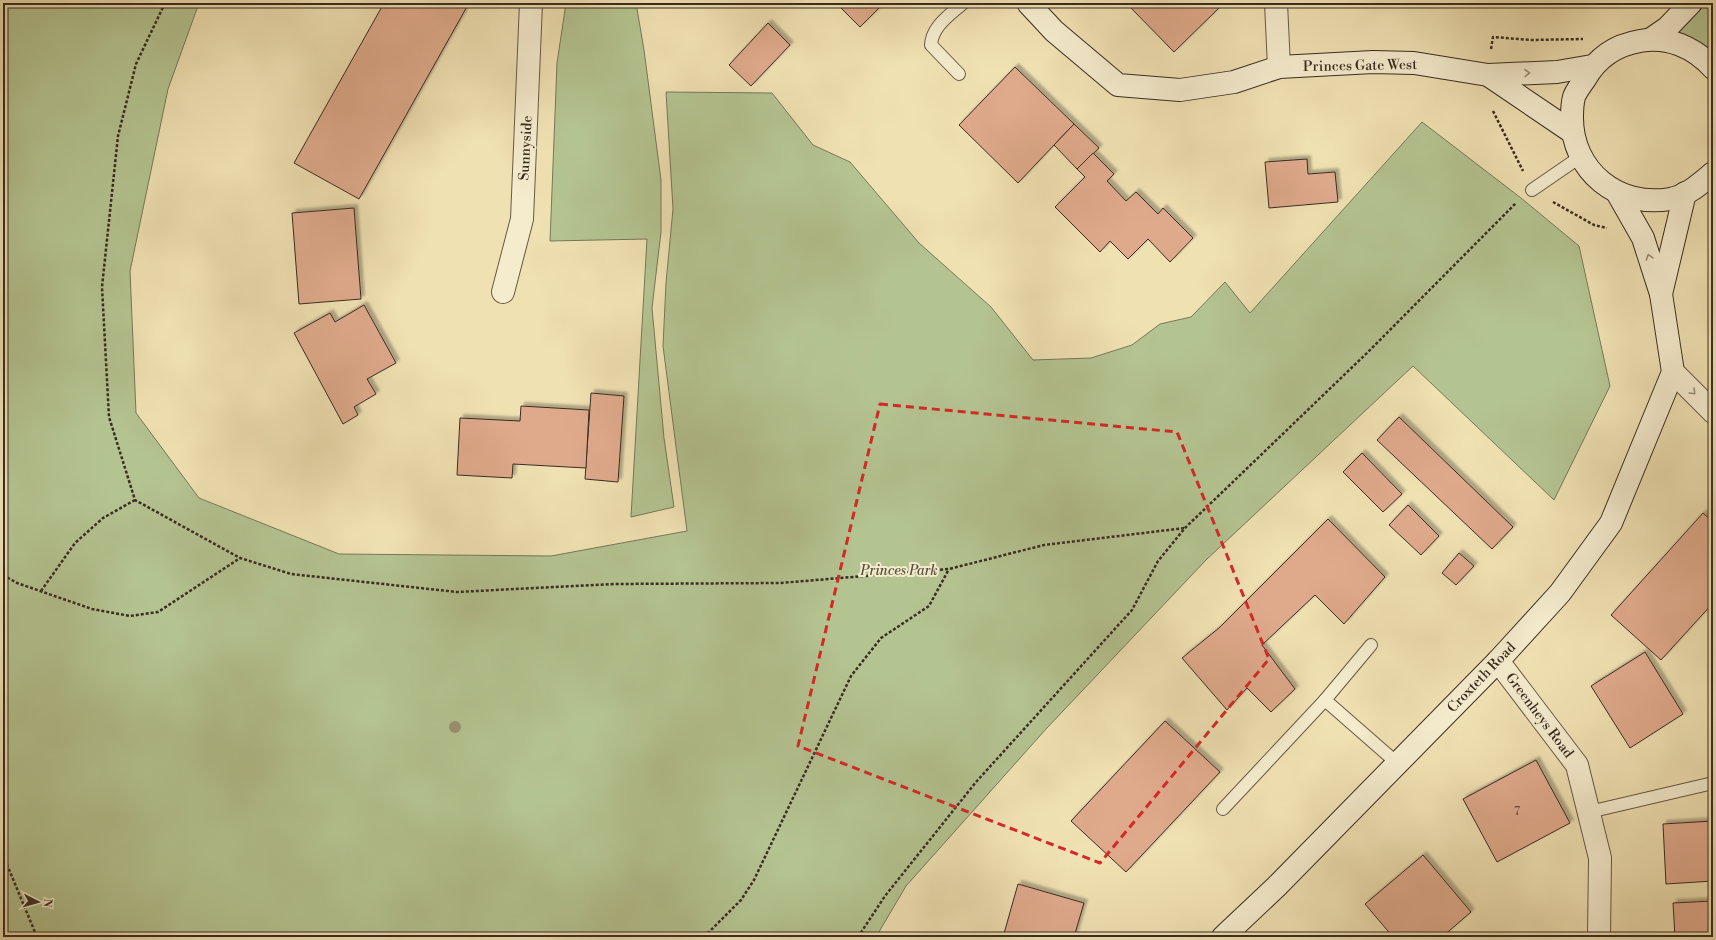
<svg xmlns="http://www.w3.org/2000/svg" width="1716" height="940" font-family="'Libre Bodoni',serif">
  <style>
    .green { fill: #b4c491; stroke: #76785a }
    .building { fill: #dfaa8c; stroke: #392c22; filter: url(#shadow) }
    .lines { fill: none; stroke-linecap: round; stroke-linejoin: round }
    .service-casing { stroke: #675946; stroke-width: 14 }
    .minor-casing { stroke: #675946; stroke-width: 24 }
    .secondary-casing { stroke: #392c22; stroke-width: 24 }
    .path { stroke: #392c22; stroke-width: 2.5; stroke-dasharray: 3 2; stroke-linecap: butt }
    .service { stroke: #f5ecce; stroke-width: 12 }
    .minor { stroke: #f5ecce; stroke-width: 22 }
    .secondary { stroke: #f5ecce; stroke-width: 22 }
    .tree { fill: #9c9273 }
    .oneway { stroke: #978c78 }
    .marked { fill: none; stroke: #d62828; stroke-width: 3; stroke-dasharray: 8 5; stroke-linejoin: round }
    .labels { text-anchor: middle; stroke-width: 4; stroke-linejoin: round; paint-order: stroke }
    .number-label { font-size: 12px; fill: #624c3c }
    .street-label { font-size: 14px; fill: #392c22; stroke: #f5ecce }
    .park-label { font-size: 14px; font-style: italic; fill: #58523e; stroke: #f5ecce }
  </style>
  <defs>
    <filter id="shadow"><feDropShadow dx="3.5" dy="-3.5" stdDeviation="1" flood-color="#0004"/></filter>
  </defs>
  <rect width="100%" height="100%" fill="#f0e1b3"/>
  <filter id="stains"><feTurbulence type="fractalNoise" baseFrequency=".005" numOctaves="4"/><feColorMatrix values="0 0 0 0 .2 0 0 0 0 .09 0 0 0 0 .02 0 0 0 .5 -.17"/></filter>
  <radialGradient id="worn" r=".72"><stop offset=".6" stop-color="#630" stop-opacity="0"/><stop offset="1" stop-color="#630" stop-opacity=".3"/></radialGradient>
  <g class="green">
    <path d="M3,3h196l-31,86 -38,182 6,142 63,85 140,56 212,2 136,-25 -24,-185 3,-63 7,-74 -7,-117 106,1 41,52 37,17 69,81 72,64 42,53 58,-2 41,-13 28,-21 31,-7 34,-35 25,31 172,-191 99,76 58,48 31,140 -56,114 -141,-134 -207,194 -160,169 -140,157 -30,51h-873z"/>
    <path d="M566,3h70l8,47 17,130v52l-9,76 12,130 10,69 -43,10 16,-278 -97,2 7,-178z"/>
    <path d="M1691,3h22v65l-46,-40z"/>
  </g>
  <g class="building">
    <path d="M384,3h85l-110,196 -65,-36z"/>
    <path d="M836,3h44l2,2 -22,22z"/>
    <path d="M1136,3h88l-50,49 -43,-44z"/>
    <path d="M768,23l22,22 -39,41 -22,-21z"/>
    <path d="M1015,67l59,57 -56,59 -59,-58z"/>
    <path d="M1074,124l25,24 -22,21 -23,-24z"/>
    <path d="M1093,153l21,21 -7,7 19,20 10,-9 22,22 5,-6 30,30 -23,24 -22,-23 -20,20 -18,-18 -10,11 -45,-45 30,-30 -8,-8z"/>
    <path d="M1307,159l1,15 27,-2 3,30 -69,6 -4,-46z"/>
    <path d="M354,208l7,91 -62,5 -7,-91z"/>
    <path d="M364,305l32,58 -29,16 9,15 -22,13 4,8 -15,9 -49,-91 36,-20 5,9z"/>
    <path d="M591,393l33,3 -6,86 -33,-3z"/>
    <path d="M521,406l68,4 -3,58 -73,-4 -1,14 -55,-3 3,-57 60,3z"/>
    <path d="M1399,417l114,110 -21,22 -115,-109z"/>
    <path d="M1362,453l40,41 -19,18 -40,-40z"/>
    <path d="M1408,505l31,31 -18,19 -32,-30z"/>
    <path d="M1703,513l10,9v81l-52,57 -50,-45z"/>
    <path d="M1328,519l57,58 -41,47 -29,-29 -53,50 33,44 -24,23 -24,-24 -20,22 -45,-52 37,-30z"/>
    <path d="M1459,553l15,13 -18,19 -14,-12z"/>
    <path d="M1645,652l38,62 -53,34 -39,-62z"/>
    <path d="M1165,721l55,51 -94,100 -55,-51z"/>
    <path d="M1536,760l34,63 -73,39 -34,-63z"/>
    <path d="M1713,821v60l-47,3 -3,-60z"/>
    <path d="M1423,855l48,57 -29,25h-49l-28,-33z"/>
    <path d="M1018,884l66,19 -10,34h-71z"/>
    <path d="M1713,901v36h-38l-2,-34z"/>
  </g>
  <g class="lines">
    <g class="service-casing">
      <g id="service">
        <path d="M959,74l-28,-29c1,-19 19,-30 32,-42"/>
        <path d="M1532,190l48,-33"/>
        <path d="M1325,700l46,-55"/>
        <path d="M1223,809l102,-109 72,63"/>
        <path d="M1589,812l124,-29"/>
      </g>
    </g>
    <g class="minor-casing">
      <g id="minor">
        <path d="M1276,3l3,64"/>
        <path d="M503,292l19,-73 9,-216"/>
        <path d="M1673,372l40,40"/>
        <path d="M1498,661l79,104 23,93 -1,79"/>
      </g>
    </g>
    <g class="secondary-casing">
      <g id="secondary">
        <path d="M1028,3l26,28 64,54 62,5 54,-8 45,-15 94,-5 41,1 74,12 69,-3 35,-6"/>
        <path d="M1651,39l16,-11 24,-25"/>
        <path d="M1713,68c-19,-21 -45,-32 -73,-27 -24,4 -43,17 -55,38 -4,6 -9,12 -11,18 -2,7 -2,14 -2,21 0,53 46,90 98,81 17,-3 30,-15 43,-26"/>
        <path d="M1488,75l84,57"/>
        <path d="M1661,294l24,-101"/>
        <path d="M1223,937l53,-50 222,-226 62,-68 51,-70 62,-151 -12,-78 -18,-56 -25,-44"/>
      </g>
    </g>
    <g class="path">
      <path d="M165,3l-29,61 -18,72 -16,151 7,130 26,83 105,58 51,16 166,18 157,-8 166,-1 169,-14 95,-24 141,-17"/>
      <path d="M1491,49l2,-12 38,3 52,-1"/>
      <path d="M1493,111l30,60"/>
      <path d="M1553,202l41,23 13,3"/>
      <path d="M3,575l14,8 75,26 38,7 28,-4 82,-54"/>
      <path d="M41,591l34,-48 28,-25 32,-18"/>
      <path d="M3,855l34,82"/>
      <path d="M704,937l37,-37 13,-20 97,-204 30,-38 48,-32 20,-37"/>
      <path d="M858,937l27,-41 91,-114 156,-172 26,-49 27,-33 183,-176 148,-149"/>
    </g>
    <use href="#service" class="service"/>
    <use href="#minor" class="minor"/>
    <use href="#secondary" class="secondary"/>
  </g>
  <circle class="tree" cx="455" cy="727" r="6"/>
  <defs><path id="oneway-chevron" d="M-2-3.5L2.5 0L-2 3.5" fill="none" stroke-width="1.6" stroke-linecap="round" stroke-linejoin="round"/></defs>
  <g class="oneway">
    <use href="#oneway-chevron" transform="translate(1527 73) rotate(-2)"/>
    <use href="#oneway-chevron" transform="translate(1649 257) rotate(-108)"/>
    <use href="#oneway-chevron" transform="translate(1693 392) rotate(45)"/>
  </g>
  <path class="marked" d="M880,404l297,28 92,227 -169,204 -302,-117z"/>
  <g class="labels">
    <g class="number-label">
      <text x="1517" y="815">7</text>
    </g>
    <g class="street-label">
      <text transform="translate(1360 65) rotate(-1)" y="5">Princes Gate West</text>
      <text transform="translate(525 148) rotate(-87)" y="5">Sunnyside</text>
      <text transform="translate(1481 677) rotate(-46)" y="5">Croxteth Road</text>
      <text transform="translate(1540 715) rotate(53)" y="5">Greenheys Road</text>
    </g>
    <g class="park-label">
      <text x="899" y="575">Princes Park</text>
    </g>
  </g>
  <rect width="1716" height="940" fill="none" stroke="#f0e1b3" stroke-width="16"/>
  <rect x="4" y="4" width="1708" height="932" fill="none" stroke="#392c22" stroke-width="2"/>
  <rect x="8" y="8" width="1700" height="924" fill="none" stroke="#392c22"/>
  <g transform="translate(38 902) rotate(96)" stroke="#f5ecce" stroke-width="3" paint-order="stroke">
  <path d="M0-3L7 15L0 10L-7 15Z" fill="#392c22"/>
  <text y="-6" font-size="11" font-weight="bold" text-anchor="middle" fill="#392c22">N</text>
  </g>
  <rect width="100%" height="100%" filter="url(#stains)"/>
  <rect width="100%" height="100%" fill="url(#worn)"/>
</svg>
